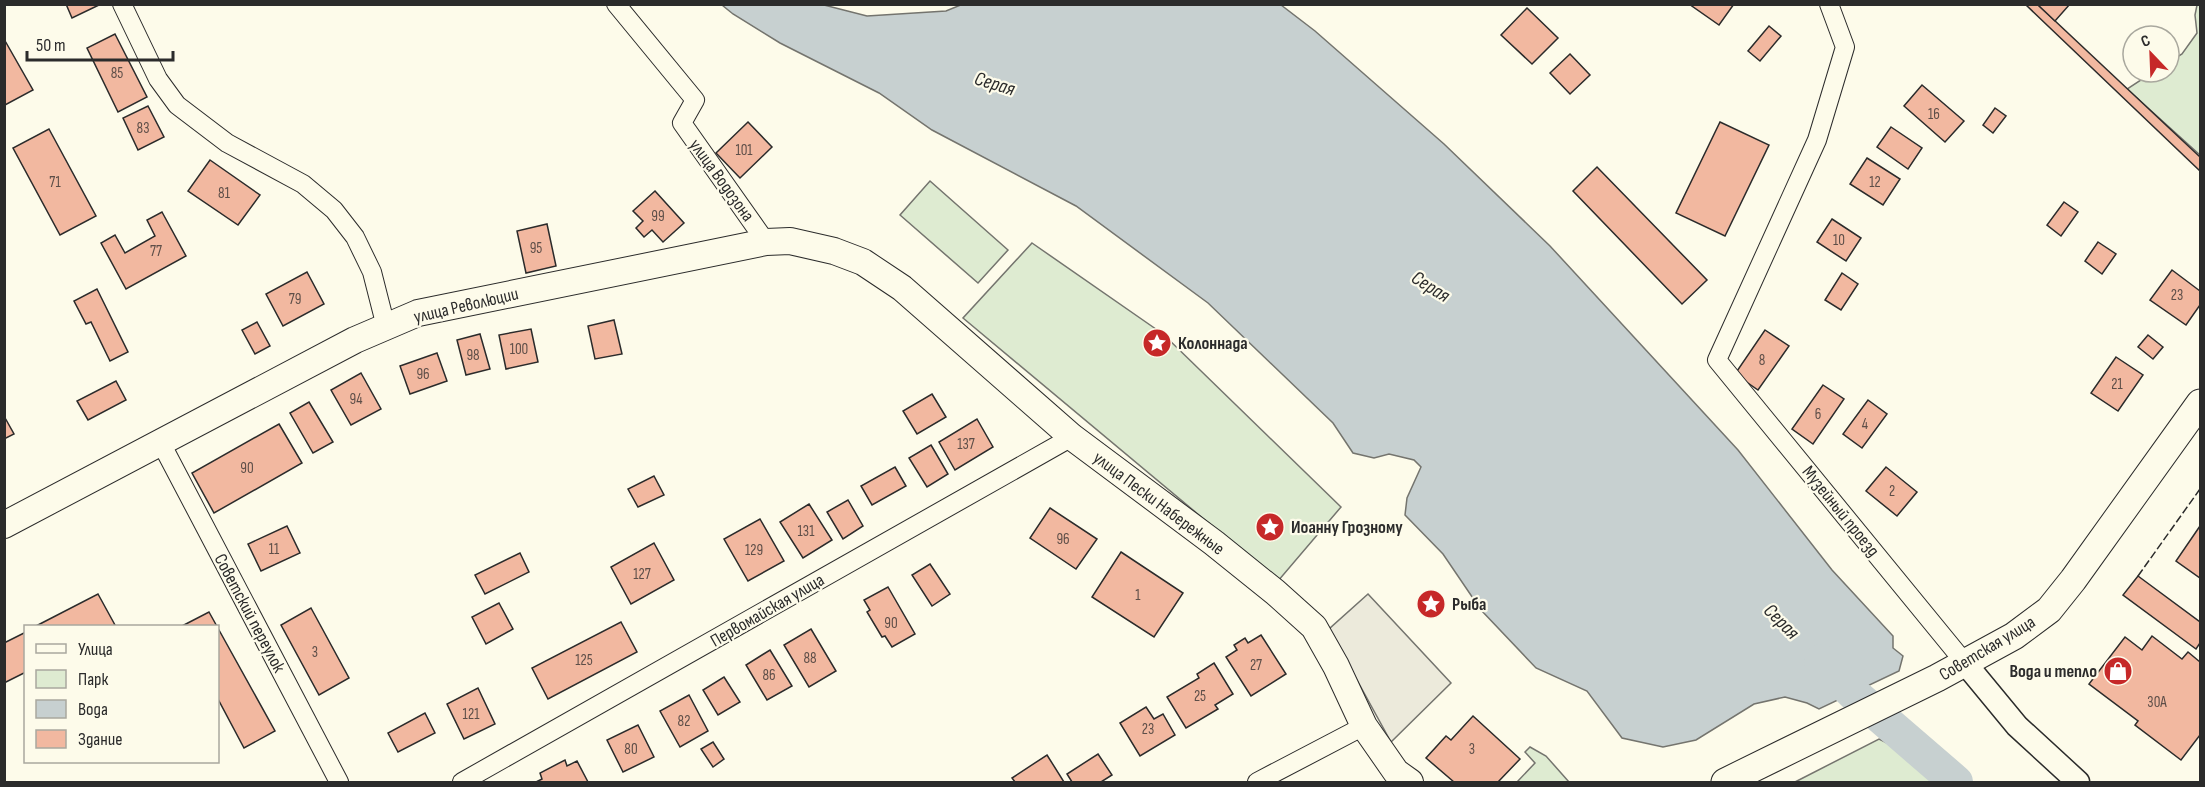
<svg xmlns="http://www.w3.org/2000/svg" width="2205" height="787" font-family="'Sofia Sans Condensed',sans-serif">
  <style>
    .green { fill: #deebd1; stroke: #74746e; stroke-width: 1.5 }
    .parking { fill: #eceadb; stroke: #74746e; stroke-width: 1.5 }
    .water { fill: #c7d0d0; stroke: #74746e; stroke-width: 1.5 }
    .lines { fill: none; stroke-linecap: round; stroke-linejoin: round }
    .river { stroke: #c7d0d0; stroke-width: 34 }
    .building { fill: #f2b8a0; stroke: #2b2b2b; stroke-width: 1.5 }
    .minor-casing { stroke: #2b2b2b; stroke-width: 20 }
    .tertiary-casing { stroke: #2b2b2b; stroke-width: 25 }
    .secondary-casing { stroke: #2b2b2b; stroke-width: 28 }
    .primary-casing { stroke: #2b2b2b; stroke-width: 29 }
    .minor { stroke: #fdfbea; stroke-width: 18 }
    .tertiary { stroke: #fdfbea; stroke-width: 22 }
    .secondary { stroke: #fdfbea; stroke-width: 26 }
    .primary { stroke: #fdfbea; stroke-width: 27 }
    .fence { stroke: #2b2b2b; stroke-width: 1.5; stroke-dasharray: 8 3; stroke-linecap: butt }
    .labels { text-anchor: middle; stroke-width: 4.5; stroke-linejoin: round; paint-order: stroke }
    .number-label { font-size: 15px; fill: #5d4e48 }
    .street-label { font-size: 18px; fill: #2b2b2b; stroke: #fdfbea }
    .poi-label { font-size: 18px; font-weight: bold; fill: #2b2b2b; stroke: #fdfbea; text-anchor: start }
    .water-label { font-size: 20px; font-style: italic; fill: #2b2b2b; stroke: #fdfbea }
  </style>
  <rect width="100%" height="100%" fill="#fdfbea"/>
  <g class="green">
    <path d="M2197,5h3v150l-73,-66 26,-17h16v-10l13,-8 15,-21 -2,-18z"/>
    <path d="M930,181l78,69 -30,33 -78,-68z"/>
    <path d="M1032,243l131,91 178,173 -63,74 -315,-263z"/>
    <path d="M1879,739l64,32 11,11h-159z"/>
    <path d="M1530,747l16,9 23,26h-52l18,-19 -10,-11z"/>
  </g>
  <path class="parking" d="M1368,594l83,89 -60,59 -62,-113z"/>
  <path class="water" d="M963,4l318,1 34,26 129,113 106,102 188,204 94,120 61,66v12l10,8 -4,15 -80,38 -12,-6 -22,-6 -31,7 -58,36 -33,7 -41,-9 -35,-47 -51,-23 -55,-58 -38,-56 -38,-39 2,-17 14,-31 -7,-7 -25,-6 -15,4 -21,-5 -20,-30 -125,-120 -132,-97 -144,-76 -53,-37 -99,-50 -47,-29 -11,-9h102l43,11 79,-5z"/>
  <g class="lines">
    <path class="river" d="M1821,661l33,33 102,88"/>
  </g>
  <g class="building">
    <path d="M66,4h33v1l-27,13z"/>
    <path d="M1689,4h45l-15,21z"/>
    <path d="M2025,4h12l163,153v14z"/>
    <path d="M2037,4h33l-15,17z"/>
    <path d="M1527,8l31,30 -26,26 -31,-29z"/>
    <path d="M1769,26l12,10 -21,25 -12,-10z"/>
    <path d="M115,34l32,63 -29,15 -31,-64z"/>
    <path d="M4,39l29,51 -28,15h-1z"/>
    <path d="M1570,54l20,21 -20,19 -20,-21z"/>
    <path d="M1922,85l42,36 -19,21 -41,-36z"/>
    <path d="M148,106l16,31 -26,13 -15,-32z"/>
    <path d="M1995,108l11,8 -13,17 -10,-8z"/>
    <path d="M748,122l24,25 -32,31 -24,-25z"/>
    <path d="M1720,122l49,23 -44,91 -49,-23z"/>
    <path d="M1891,127l31,21 -14,21 -31,-22z"/>
    <path d="M49,129l47,87 -36,19 -47,-87z"/>
    <path d="M1867,158l33,21 -17,26 -33,-21z"/>
    <path d="M210,160l50,35 -22,30 -50,-34z"/>
    <path d="M1597,167l110,113 -25,24 -109,-113z"/>
    <path d="M655,191l29,32 -21,19 -11,-12 -8,7 -8,-9 7,-7 -10,-10z"/>
    <path d="M2064,202l14,10 -17,24 -14,-11z"/>
    <path d="M162,212l24,44 -60,33 -25,-46 14,-8 10,18 30,-17 -8,-16z"/>
    <path d="M1832,219l29,19 -15,23 -29,-19z"/>
    <path d="M547,224l9,42 -30,7 -9,-42z"/>
    <path d="M2098,242l18,12 -14,20 -17,-13z"/>
    <path d="M2172,270l28,21v14l-14,20 -36,-25z"/>
    <path d="M307,272l17,32 -41,22 -17,-32z"/>
    <path d="M1842,273l16,11 -17,26 -16,-10z"/>
    <path d="M97,289l31,63 -18,9 -19,-39 -5,2 -12,-23z"/>
    <path d="M614,320l8,34 -27,5 -7,-33z"/>
    <path d="M257,322l13,24 -15,8 -13,-24z"/>
    <path d="M531,329l7,33 -32,7 -7,-34z"/>
    <path d="M1765,330l24,16 -31,44 -23,-16z"/>
    <path d="M480,334l10,35 -24,6 -9,-35z"/>
    <path d="M2148,335l15,12 -10,12 -15,-12z"/>
    <path d="M437,353l10,28 -37,13 -10,-28z"/>
    <path d="M2116,357l27,18 -25,36 -27,-18z"/>
    <path d="M361,373l20,36 -30,16 -20,-35z"/>
    <path d="M116,381l10,19 -38,20 -11,-19z"/>
    <path d="M1823,385l21,14 -31,45 -21,-15z"/>
    <path d="M932,394l14,23 -29,17 -14,-23z"/>
    <path d="M1868,400l19,14 -25,34 -19,-14z"/>
    <path d="M309,402l24,40 -20,11 -23,-40z"/>
    <path d="M4,416l10,18 -10,5z"/>
    <path d="M977,419l16,28 -38,23 -16,-28z"/>
    <path d="M279,424l23,39 -88,50 -22,-40z"/>
    <path d="M931,445l17,29 -21,13 -18,-29z"/>
    <path d="M895,467l11,19 -34,19 -11,-19z"/>
    <path d="M1886,467l31,25 -20,24 -31,-25z"/>
    <path d="M654,476l10,19 -26,12 -10,-18z"/>
    <path d="M848,500l15,26 -20,13 -16,-27z"/>
    <path d="M809,504l23,36 -29,18 -23,-36z"/>
    <path d="M1050,508l47,31 -21,30 -46,-31z"/>
    <path d="M760,519l24,42 -36,20 -24,-42z"/>
    <path d="M287,526l13,27 -39,18 -13,-27z"/>
    <path d="M2200,526v52l-24,-17z"/>
    <path d="M654,543l20,37 -43,24 -20,-37z"/>
    <path d="M1121,552l62,41 -29,44 -62,-40z"/>
    <path d="M520,553l9,19 -44,22 -10,-19z"/>
    <path d="M930,564l20,30 -18,12 -20,-31z"/>
    <path d="M2138,576l62,46v21l-4,6 -73,-54z"/>
    <path d="M888,587l27,47 -23,13 -7,-11 -3,1 -15,-25 3,-2 -6,-10z"/>
    <path d="M98,594l17,31 -3,1h-76z"/>
    <path d="M499,603l14,26 -27,15 -14,-27z"/>
    <path d="M311,608l38,70 -30,17 -38,-70z"/>
    <path d="M209,612l66,119 -31,17 -26,-49v-73h-36z"/>
    <path d="M621,622l16,30 -89,47 -16,-31z"/>
    <path d="M811,629l25,42 -27,16 -25,-42z"/>
    <path d="M26,632v40l-22,11v-40z"/>
    <path d="M1261,635l25,39 -35,22 -25,-39 11,-7 -3,-5 11,-7 3,5z"/>
    <path d="M2152,636l30,23 6,-7 12,10v73l-19,25 -46,-35 3,-4 -49,-37 36,-47 17,13z"/>
    <path d="M770,650l22,36 -25,14 -21,-35z"/>
    <path d="M1214,663l19,31 -18,11 3,4 -32,19 -19,-31 32,-19 -2,-4z"/>
    <path d="M724,677l16,25 -22,13 -15,-25z"/>
    <path d="M478,688l17,36 -31,15 -17,-35z"/>
    <path d="M689,695l19,36 -28,16 -20,-36z"/>
    <path d="M1146,707l8,12 9,-5 12,21 -35,21 -20,-33z"/>
    <path d="M425,713l10,20 -37,19 -10,-19z"/>
    <path d="M1473,716l47,43 -22,23h-44l-28,-24 20,-22 5,4z"/>
    <path d="M638,725l16,32 -31,15 -16,-32z"/>
    <path d="M713,742l11,17 -11,8 -12,-18z"/>
    <path d="M1098,754l14,21 -11,7h-29l-5,-8z"/>
    <path d="M1047,755l17,27h-49l-3,-4z"/>
    <path d="M565,760l2,6 10,-5 11,21h-52l6,-3 -2,-6z"/>
  </g>
  <g class="lines">
    <g class="minor-casing">
      <g id="minor">
        <path d="M122,4l36,75 19,26 50,38 76,41 31,26 21,27 17,35 14,55"/>
        <path d="M616,4l79,96 -13,23 84,119"/>
        <path d="M1829,4l16,43 -28,93 -100,220 248,303"/>
        <path d="M161,443l178,339"/>
        <path d="M462,782l610,-345"/>
        <path d="M1257,782l107,-56"/>
      </g>
    </g>
    <g class="tertiary-casing">
      <path id="tertiary" d="M1965,663l52,63 61,56"/>
    </g>
    <g class="secondary-casing">
      <path id="secondary" d="M4,525l351,-185 63,-27 348,-71 24,-1 44,10 29,11 39,26 170,149 142,106 61,49 39,35 22,39 28,60 32,46 14,10"/>
    </g>
    <g class="primary-casing">
      <path id="primary" d="M1725,782l212,-104 77,-42 35,-26 24,-30 127,-177"/>
    </g>
    <use href="#minor" class="minor"/>
    <use href="#tertiary" class="tertiary"/>
    <use href="#secondary" class="secondary"/>
    <use href="#primary" class="primary"/>
    <path class="fence" d="M2138,576l62,-87"/>
  </g>
  <defs>
    <g id="sight-disc" transform="scale(1.5)"><circle r="9.5" fill="#c62828" stroke="#fdfbea"/><path d="M0-6L1.8-2.2L6-1.7L2.9 1.2L3.7 5.4L0 3.3L-3.7 5.4L-2.9 1.2L-6-1.7L-1.8-2.2Z" fill="#fff"/></g>
    <g id="shop-disc" transform="scale(1.5)"><circle r="9.5" fill="#c62828" stroke="#fdfbea"/><path d="M-5-2.5h2.3a2.7 3.5 0 0 1 5.4 0H5L5.5 6h-11ZM-1.5-2.5h3a1.5 2.3 0 0 0-3 0Z" fill="#fff"/></g>
  </defs>
  <g fill-rule="evenodd">
    <use href="#sight-disc" x="1157" y="343"/>
    <use href="#sight-disc" x="1270" y="527"/>
    <use href="#sight-disc" x="1431" y="604"/>
    <use href="#shop-disc" x="2118" y="671"/>
  </g>
  <g class="labels">
    <g class="number-label">
      <text x="117" y="78">85</text>
      <text x="1934" y="119">16</text>
      <text x="143" y="133">83</text>
      <text x="744" y="155">101</text>
      <text x="55" y="187">71</text>
      <text x="1875" y="187">12</text>
      <text x="224" y="198">81</text>
      <text x="658" y="221">99</text>
      <text x="1839" y="245">10</text>
      <text x="536" y="253">95</text>
      <text x="156" y="256">77</text>
      <text x="2177" y="300">23</text>
      <text x="295" y="304">79</text>
      <text x="519" y="354">100</text>
      <text x="473" y="360">98</text>
      <text x="1762" y="365">8</text>
      <text x="423" y="379">96</text>
      <text x="2117" y="389">21</text>
      <text x="356" y="404">94</text>
      <text x="1818" y="419">6</text>
      <text x="1865" y="429">4</text>
      <text x="966" y="449">137</text>
      <text x="247" y="473">90</text>
      <text x="1892" y="496">2</text>
      <text x="806" y="536">131</text>
      <text x="1063" y="544">96</text>
      <text x="274" y="554">11</text>
      <text x="754" y="555">129</text>
      <text x="642" y="579">127</text>
      <text x="1138" y="600">1</text>
      <text x="891" y="628">90</text>
      <text x="315" y="657">3</text>
      <text x="810" y="663">88</text>
      <text x="584" y="665">125</text>
      <text x="1256" y="670">27</text>
      <text x="769" y="680">86</text>
      <text x="1200" y="701">25</text>
      <text x="2157" y="707">30А</text>
      <text x="471" y="719">121</text>
      <text x="684" y="726">82</text>
      <text x="1148" y="734">23</text>
      <text x="631" y="754">80</text>
      <text x="1472" y="754">3</text>
    </g>
    <g class="street-label">
      <text transform="translate(722 180) rotate(54)" y="6">улица Водозона</text>
      <text transform="translate(466 305) rotate(-13)" y="6">улица Революции</text>
      <text transform="translate(1159 503) rotate(37)" y="6">улица Пески Набережные</text>
      <text transform="translate(1841 511) rotate(51)" y="6">Музейный проезд</text>
      <text transform="translate(767 610) rotate(-30)" y="6">Первомайская улица</text>
      <text transform="translate(250 613) rotate(62)" y="6">Советский переулок</text>
      <text transform="translate(1987 648) rotate(-31)" y="6">Советская улица</text>
    </g>
    <g class="poi-label">
      <text x="1178" y="349">Колоннада</text>
      <text x="1291" y="533">Иоанну Грозному</text>
      <text x="1452" y="610">Рыба</text>
      <text x="2097" y="677" text-anchor="end">Вода и тепло</text>
    </g>
    <g class="water-label">
      <text transform="translate(995 83) rotate(17)" y="7">Серая</text>
      <text transform="translate(1431 286) rotate(32)" y="7">Серая</text>
      <text transform="translate(1782 621) rotate(45)" y="7">Серая</text>
    </g>
  </g>
  <rect width="2205" height="787" fill="none" stroke="#2b2b2b" stroke-width="12"/>
  <rect x="24" y="625" width="195" height="138" fill="#fdfbea" stroke="#a9a89e" stroke-width="1.5"/>
  <rect x="36" y="644" width="30" height="9" fill="#fdfbea" stroke="#a9a89e" stroke-width="1.5"/>
  <text x="78" y="655" font-size="18" fill="#2b2b2b">Улица</text>
  <rect x="36" y="670" width="30" height="18" fill="#deebd1" stroke="#a9a89e" stroke-width="1.5"/>
  <text x="78" y="685" font-size="18" fill="#2b2b2b">Парк</text>
  <rect x="36" y="700" width="30" height="18" fill="#c7d0d0" stroke="#a9a89e" stroke-width="1.5"/>
  <text x="78" y="715" font-size="18" fill="#2b2b2b">Вода</text>
  <rect x="36" y="730" width="30" height="18" fill="#f2b8a0" stroke="#a9a89e" stroke-width="1.5"/>
  <text x="78" y="745" font-size="18" fill="#2b2b2b">Здание</text>
  <g transform="translate(2151 54) rotate(337)"><circle r="28" fill="#fdfbea" stroke="#a9a89e" stroke-width="1.5"/>
  <path d="M0-4.5L10 22L0 15L-10 22Z" fill="#c62828"/>
  <text y="-9" font-size="16" font-weight="bold" text-anchor="middle" fill="#2b2b2b">С</text>
  </g>
  <path d="M27 51v9h146v-9" fill="none" stroke="#2b2b2b" stroke-width="3"/>
  <text x="36" y="51" font-size="18" fill="#2b2b2b" stroke="#fdfbea" stroke-width="4.5" paint-order="stroke">50 m</text>
</svg>
